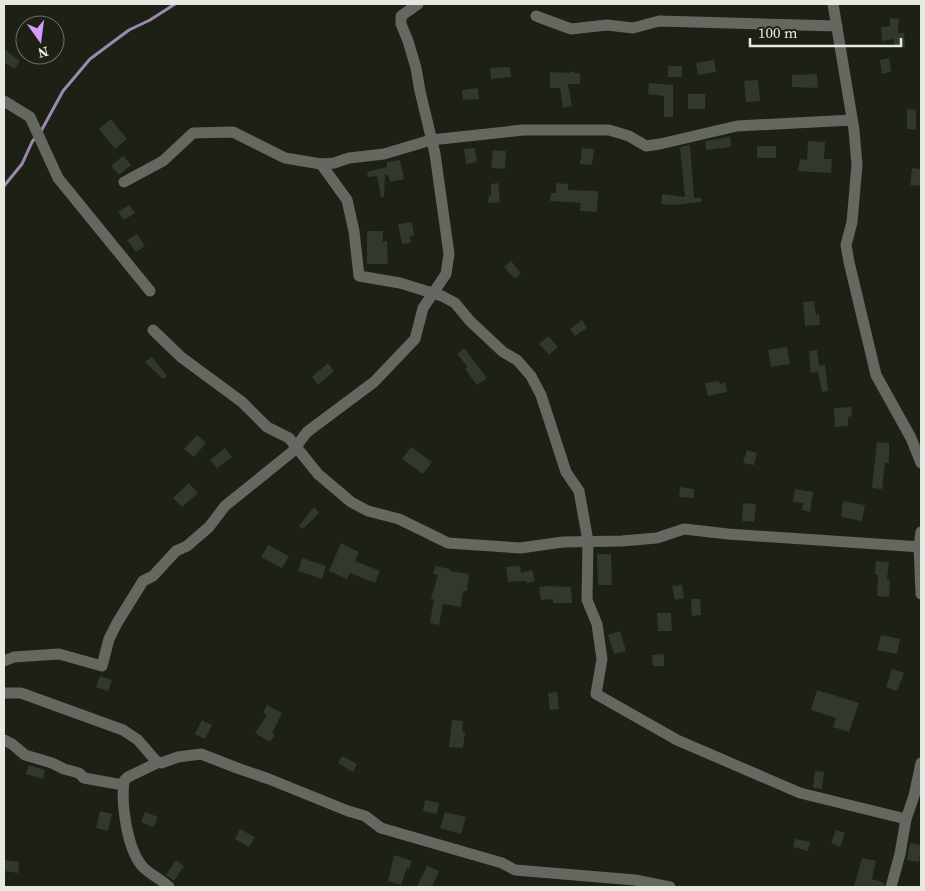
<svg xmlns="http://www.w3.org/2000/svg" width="925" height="891" font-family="'Source Serif 4',serif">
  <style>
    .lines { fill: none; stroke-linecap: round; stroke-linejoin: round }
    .stream { stroke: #9e87ae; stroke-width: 3 }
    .building { fill: #33382c }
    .street { stroke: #656761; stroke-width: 11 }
  </style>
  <rect width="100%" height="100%" fill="#1c2015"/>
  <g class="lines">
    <g class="stream">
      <path d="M40,133l23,-42 27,-32 39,-29 21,-10 25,-16"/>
      <path d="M4,186l18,-22 10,-22 4,-5"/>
    </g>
  </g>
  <g class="building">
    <path d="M890,18l9,1 -1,14h6l1,14h-11v-8l-12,2 -1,-14 9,-1z"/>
    <path d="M4,49l16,12 -6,8 -10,-7z"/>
    <path d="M889,58l2,14 -9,2 -2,-14z"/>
    <path d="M714,60l2,12 -18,3 -2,-12z"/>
    <rect x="668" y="66" width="14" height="11"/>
    <path d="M510,67l1,10 -20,2 -1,-11z"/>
    <path d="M570,71l10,3v10h-12l4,22 -9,2 -3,-20h-10v-16l20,1z"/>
    <path d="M817,74l1,14 -26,-1v-12z"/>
    <path d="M758,80l2,21 -14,1 -2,-21z"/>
    <path d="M649,83l24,2v32h-9v-21l-16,-2z"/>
    <path d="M478,88l1,11 -16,1 -1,-10z"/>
    <rect x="688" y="94" width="17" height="15"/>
    <path d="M907,109l9,1v20l-9,-1z"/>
    <path d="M111,119l16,20 -12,10 -16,-20z"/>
    <path d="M730,137l1,10 -25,3 -1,-9z"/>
    <path d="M808,141l17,1 -1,17h8l-1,14 -33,-2 2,-12 7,1z"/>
    <path d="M690,145l4,53h7v4l-28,3 -12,-1 1,-10 23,3 -5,-50z"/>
    <rect x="757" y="146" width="19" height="12"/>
    <path d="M475,148l2,14 -11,2 -2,-15z"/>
    <path d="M582,148l12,1 -2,16 -12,-1z"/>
    <path d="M493,150l13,1 -1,18 -14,-1z"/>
    <path d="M123,156l8,9 -12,10 -8,-9z"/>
    <path d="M400,160l4,19 -14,3 -2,-7h-3l-1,22h-3l-4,-21 -9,1 -1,-5 20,-5v-5z"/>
    <path d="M912,168l9,1 -1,17 -10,-1z"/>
    <path d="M498,183l2,19 -12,1 1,-8h2v-11z"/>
    <path d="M556,183l12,1v6l30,1 -1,21 -17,-1 1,-8 -31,-2 1,-8h5z"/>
    <path d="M129,205l6,8 -11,7 -6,-8z"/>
    <path d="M412,222l2,13 -4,1 1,7 -9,1 -4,-20z"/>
    <path d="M367,231h16v11l4,-1 1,23h-21z"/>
    <path d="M137,234l8,12 -9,6 -9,-12z"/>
    <path d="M511,261l10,12 -6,6 -11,-12z"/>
    <path d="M814,301l2,14 3,-1 1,11 -15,1 -2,-24z"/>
    <path d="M582,320l5,8 -12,8 -5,-7z"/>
    <path d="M548,336l10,11 -9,8 -10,-11z"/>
    <path d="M787,347l3,17 -19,3 -3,-17z"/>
    <path d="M464,348l23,30 -10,7 -12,-16 3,-2 -11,-13z"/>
    <path d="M817,350l2,16 6,-1 3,26 -6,1 -4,-20 -7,1 -2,-22z"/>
    <path d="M152,357l15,19 -4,3 -18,-17z"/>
    <path d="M328,363l6,8 -16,14 -6,-8z"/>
    <path d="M719,381l1,3 5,-2 2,10 -19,4 -3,-13z"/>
    <path d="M851,407l1,9 -4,1v9l-13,1 -1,-19z"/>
    <path d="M197,435l9,8 -12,14 -10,-8z"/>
    <path d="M877,442l12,1v20h-4l-3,26 -10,-1z"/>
    <path d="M411,447l21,15 -9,12 -21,-15z"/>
    <path d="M225,448l7,9 -15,11 -7,-8z"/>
    <path d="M747,450l10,3 -3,12 -11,-2z"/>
    <path d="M189,483l9,10 -16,14 -9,-9z"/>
    <path d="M680,487l14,2v9l-15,-1z"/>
    <path d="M795,489l18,3 -3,20 -8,-2 1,-7 -10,-1z"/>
    <path d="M843,501l22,4 -3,16 -21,-4z"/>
    <path d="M743,503l13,1 -2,18 -12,-1z"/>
    <path d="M314,507l5,6 -16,16 -4,-3z"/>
    <path d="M341,543l18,9 -4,9 25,10 -5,12 -25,-10 -3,6 -18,-8z"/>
    <path d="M268,545l21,11 -7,12 -21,-11z"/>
    <path d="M597,554h14l1,31h-14z"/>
    <path d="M302,558l24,8 -4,13 -24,-8z"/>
    <path d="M876,561l13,1 -2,17 3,1 -1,17 -12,-1 1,-21 -3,-1z"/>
    <path d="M435,566l15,3 -1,2 20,3 -2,17h-4l-2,16 -18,-3 -4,21 -9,-2 4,-23 -3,-1 7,-24 -5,-1z"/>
    <path d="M520,566l1,7 11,-3 3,11 -8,2 -1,-2 -18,1 -2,-15z"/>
    <path d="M682,585l2,13 -9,2 -3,-14z"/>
    <path d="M547,586l24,1 1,16h-19v-4l-12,1 -2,-13z"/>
    <path d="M691,599h9l1,16 -9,1z"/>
    <path d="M657,613h14l1,18h-14z"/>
    <path d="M620,631l6,20 -12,3 -6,-19z"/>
    <path d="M881,635l19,4 -3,15 -20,-4z"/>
    <path d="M664,654v12h-11l-1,-11z"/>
    <path d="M892,669l12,4 -7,18 -11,-4z"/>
    <path d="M100,676l12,4 -4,11 -12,-4z"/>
    <path d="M817,690l42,13 -10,29 -16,-5 3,-9 -25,-8z"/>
    <path d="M557,692l2,17 -9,1 -2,-17z"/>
    <path d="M267,705l15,8 -10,20 3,2 -5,7 -15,-9 12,-18 -4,-2z"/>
    <path d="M202,720l10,5 -7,14 -10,-5z"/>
    <path d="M452,720l11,1 -1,10 3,1 -2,16 -14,-1z"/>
    <path d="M342,756l15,8 -4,8 -15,-9z"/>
    <path d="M29,765l16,5 -2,9 -17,-5z"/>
    <path d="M815,771l9,1 -2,17 -9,-1z"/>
    <path d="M425,800l14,3 -2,11 -14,-3z"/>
    <path d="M100,811l12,3 -4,17 -12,-3z"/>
    <path d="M145,812l13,5 -5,10 -12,-5z"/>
    <path d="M445,812l21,5 -5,17 -21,-6z"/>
    <path d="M240,829l15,8 -6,10 -14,-8z"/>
    <path d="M836,830l9,3 -5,14 -9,-4z"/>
    <path d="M795,839l15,3 -2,9 -15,-4z"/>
    <path d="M910,843l11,2 -2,17 -12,-2z"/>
    <path d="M394,855l18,6 -3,8 -2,-1 -6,17 -13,-4z"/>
    <path d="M862,858l14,3 -4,18 12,4v4h-30z"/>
    <path d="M4,860l15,2 -1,11 -14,-2z"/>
    <path d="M176,860l8,6 -10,15 -8,-6z"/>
    <path d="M427,866l12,5 -7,16h-15z"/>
  </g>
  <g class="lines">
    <g class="street">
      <path d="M833,4l21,126 3,35 -5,57 -6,23 3,17 27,113 35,63 10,25"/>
      <path d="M536,16l35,13 36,-4 26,3 26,-7 178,5"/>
      <path d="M4,101l26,16 28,61 92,113"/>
      <path d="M321,164l13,-1 15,-5 35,-4 47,-14 92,-10h86l20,6 17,10 14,-2 77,-18 115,-6"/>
      <path d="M124,182l39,-21 30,-28 40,-1 52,26 36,6 26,36 7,31 5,45 41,7 42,13 13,7 15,18 33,31 14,8 14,16 10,19 25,77 13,19 9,50 -1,59 10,24 5,35 -6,35 81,46 123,53 106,26"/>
      <path d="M153,330l28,27 61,45 25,25 22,11 29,36 33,28 17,9 31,8 49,24 72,5 43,-6 59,-1 35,-3 27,-9 44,5 193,13"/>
      <path d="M921,532l-2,14 2,48"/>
      <path d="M4,661l10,-4 45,-3 43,12 7,-27 8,-16 26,-42 10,-5 23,-25 11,-5 22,-19 16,-21 67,-54 15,-20 67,-50 41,-43 8,-31 23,-34 3,-20 -14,-100 -15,-63 -4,-23 -8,-27 -7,-17v-8l17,-12"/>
      <path d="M4,693h17l102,37 15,10 18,21 5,2 17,-6 23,-3 36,14 32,11 79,32 17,5 16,12 121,35 13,7 120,10 35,7"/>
      <path d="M4,740l8,4 13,11 27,8 12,6 15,4 5,5 39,7"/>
      <path d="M159,762l-31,15 -4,4c-3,23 3,67 18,85 7,8 19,13 27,21"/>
      <path d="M891,887l9,-33 6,-35 8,-23 7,-33"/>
    </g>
  </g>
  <rect width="925" height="891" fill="none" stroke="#e6e9e1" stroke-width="10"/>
  <g transform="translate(40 40) rotate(166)"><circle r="24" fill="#1c2015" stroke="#6d7067"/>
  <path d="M0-4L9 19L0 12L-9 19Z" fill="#d49cfc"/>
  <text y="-8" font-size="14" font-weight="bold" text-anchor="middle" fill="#e6e9e1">N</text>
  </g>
  <path d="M750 38v8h151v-8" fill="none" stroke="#e6e9e1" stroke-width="2.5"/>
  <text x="758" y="38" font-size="15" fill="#e6e9e1" stroke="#1c2015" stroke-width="4" paint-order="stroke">100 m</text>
</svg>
